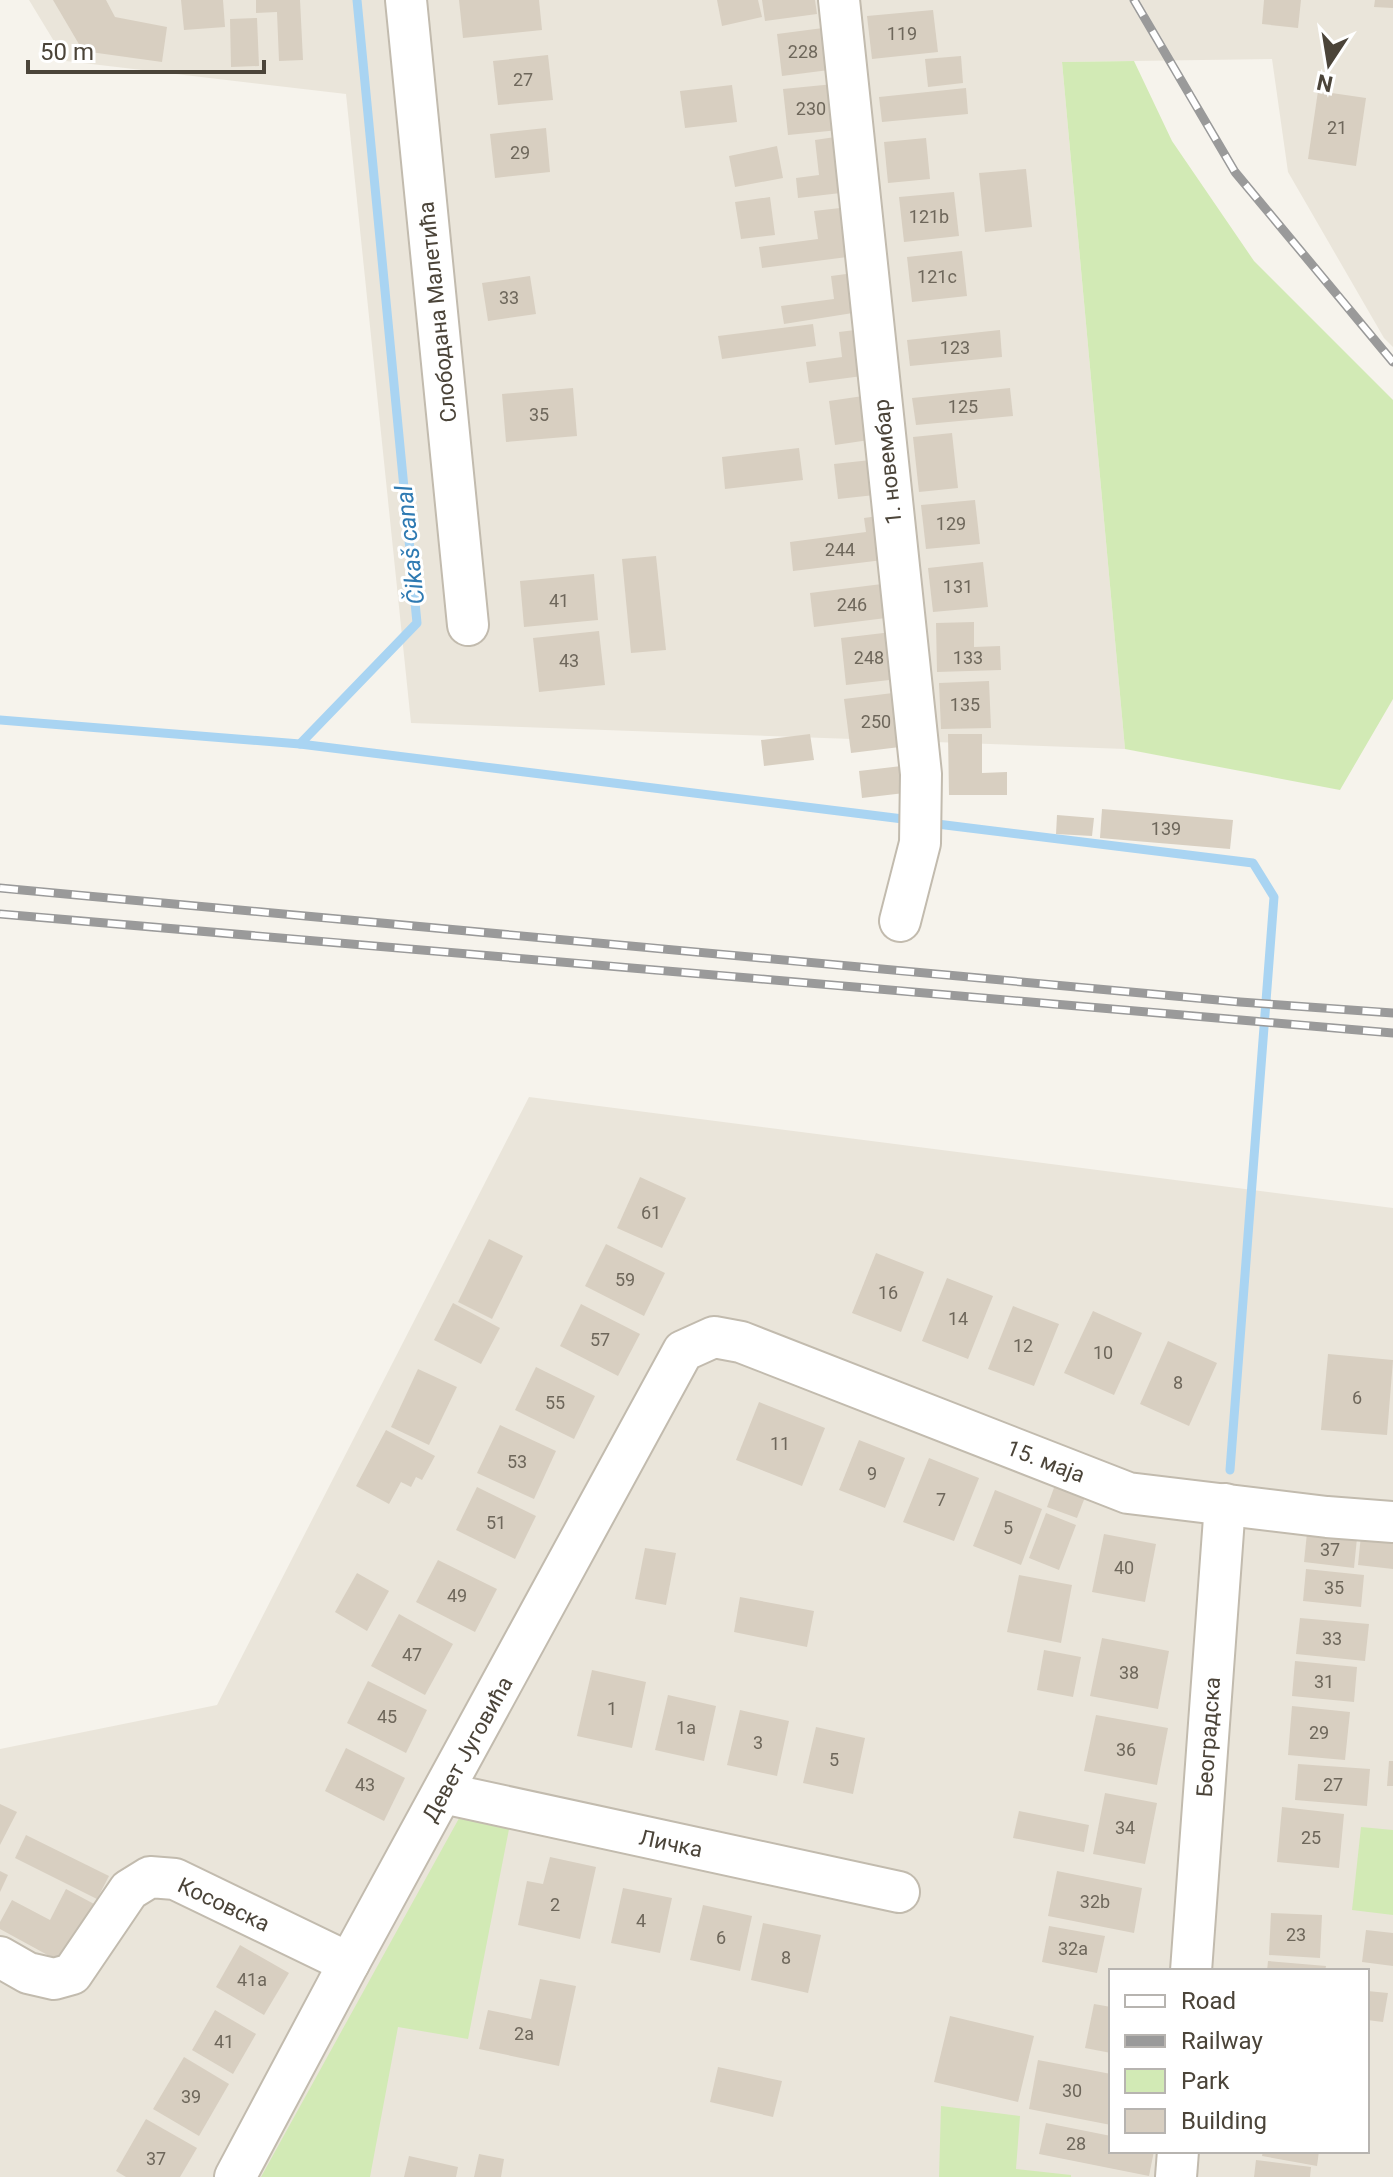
<svg xmlns="http://www.w3.org/2000/svg" width="1393" height="2177" font-family="Roboto,sans-serif">
  <style>
    .residential { fill: #eae5da; fill-rule: evenodd }
    .green { fill: #d2eab5 }
    .lines { fill: none; stroke-linecap: round; stroke-linejoin: round }
    .stream { stroke: #a9d4f2; stroke-width: 9 }
    .building { fill: #d8cfc1 }
    .minor-casing { stroke: #c2bbae; stroke-width: 44 }
    .minor { stroke: #fff; stroke-width: 40 }
    .rail-casing { stroke: #9a9a9a; stroke-width: 9 }
    .rail { stroke: #fff; stroke-width: 6; stroke-dasharray: 18; stroke-linecap: butt }
    .labels { text-anchor: middle; stroke-width: 6; stroke-linejoin: round; paint-order: stroke }
    .number-label { font-size: 18px; fill: #6e675b }
    .street-label { font-size: 22px; fill: #4b4439; stroke: #fff }
    .water-label { font-size: 24px; font-style: italic; fill: #2e7ab2; stroke: #fff }
  </style>
  <rect width="100%" height="100%" fill="#f6f3ec"/>
  <g class="residential">
    <path d="M29,0h1364v347l-9,-9 -96,-166 -16,-113 -210,3 63,687 -714,-26 -65,-629 -280,-33z"/>
    <path d="M529,1097l864,111v969h-1393v-428l217,-44zM1111,1971h256v180h-256z"/>
  </g>
  <g class="green">
    <path d="M1134,61l38,80 82,120 139,139v299l-53,91 -215,-41 -63,-687z"/>
    <path d="M463,1811l48,8 -43,220 -70,-12 -28,150h-109z"/>
    <path d="M1361,1827l32,3v85l-41,-5z"/>
    <path d="M941,2106l79,10 -4,53 55,6v2h-132z"/>
  </g>
  <g class="lines">
    <g class="stream">
      <path d="M0,720l300,24 117,-121 -60,-623"/>
      <path d="M300,744l611,76"/>
      <path d="M929,823l324,40 21,34 -44,573"/>
    </g>
  </g>
  <g class="building">
    <path d="M53,0h53l9,17 52,10 -5,35 -79,-11z"/>
    <path d="M181,0h42l2,27 -41,3z"/>
    <path d="M256,0h44l3,60 -24,1 -2,-49 -21,1z"/>
    <path d="M459,0h80l3,30 -79,8z"/>
    <path d="M717,0h41l4,17 -40,9z"/>
    <path d="M762,0h53l2,14 -52,7z"/>
    <path d="M1264,0h37l-3,28 -36,-4z"/>
    <path d="M1375,0h18v8l-19,-1z"/>
    <path d="M933,10l5,42 -66,7 -5,-43z"/>
    <path d="M257,18l2,48 -28,1 -1,-48z"/>
    <path d="M823,28l6,42 -47,6 -5,-42z"/>
    <path d="M548,55l5,45 -55,5 -5,-44z"/>
    <path d="M961,56l2,27 -35,4 -3,-28z"/>
    <path d="M834,84l5,46 -51,5 -5,-46z"/>
    <path d="M732,85l5,37 -52,6 -5,-37z"/>
    <path d="M966,88l2,26 -86,8 -3,-25z"/>
    <path d="M1318,91l48,7 -10,68 -48,-7z"/>
    <path d="M546,128l4,44 -55,6 -5,-44z"/>
    <path d="M842,136l7,56 -51,6 -2,-20 23,-3 -4,-35z"/>
    <path d="M926,138l4,41 -42,4 -4,-41z"/>
    <path d="M777,146l6,32 -48,9 -6,-31z"/>
    <path d="M1026,169l6,58 -47,5 -6,-59z"/>
    <path d="M954,192l5,44 -55,6 -5,-45z"/>
    <path d="M770,197l5,38 -34,4 -6,-37z"/>
    <path d="M849,207l6,49 -93,12 -3,-21 59,-8 -4,-28z"/>
    <path d="M962,251l5,45 -55,6 -5,-45z"/>
    <path d="M854,273l5,39 -75,12 -3,-18 53,-7 -3,-23z"/>
    <path d="M530,276l6,38 -48,7 -6,-38z"/>
    <path d="M813,324l3,22 -94,13 -4,-23z"/>
    <path d="M863,329l7,46 -61,8 -3,-21 36,-5 -3,-25z"/>
    <path d="M1000,330l2,27 -92,9 -3,-26z"/>
    <path d="M573,388l4,48 -71,6 -4,-48z"/>
    <path d="M1010,388l3,28 -97,9 -4,-27z"/>
    <path d="M870,395l6,44 -41,6 -6,-44z"/>
    <path d="M952,433l6,55 -39,4 -6,-55z"/>
    <path d="M799,448l4,32 -78,9 -3,-32z"/>
    <path d="M880,459l4,35 -46,5 -4,-35z"/>
    <path d="M975,500l5,44 -54,5 -5,-44z"/>
    <path d="M885,515l6,44 -98,12 -3,-29 76,-10 -2,-14z"/>
    <path d="M656,556l10,94 -35,3 -9,-94z"/>
    <path d="M983,562l5,45 -55,5 -5,-44z"/>
    <path d="M594,574l4,46 -74,7 -4,-46z"/>
    <path d="M890,583l4,34 -80,10 -4,-34z"/>
    <path d="M974,622v25l26,-1 1,24 -64,2 -1,-49z"/>
    <path d="M599,631l6,54 -66,7 -6,-54z"/>
    <path d="M892,632l6,47 -52,6 -5,-47z"/>
    <path d="M989,681l2,47 -50,1 -2,-46z"/>
    <path d="M901,692l7,54 -57,7 -7,-54z"/>
    <path d="M810,734l4,26 -50,6 -3,-26z"/>
    <path d="M948,734h34v39l25,-1v23h-58z"/>
    <path d="M910,765l3,27 -51,6 -3,-27z"/>
    <path d="M1102,809l131,11 -3,29 -130,-11z"/>
    <path d="M1057,815l37,3 -2,18 -36,-2z"/>
    <path d="M640,1177l46,21 -24,50 -45,-20z"/>
    <path d="M489,1239l34,17 -31,63 -34,-17z"/>
    <path d="M606,1244l59,29 -21,43 -59,-30z"/>
    <path d="M876,1253l48,19 -23,60 -49,-19z"/>
    <path d="M947,1278l46,18 -25,63 -46,-18z"/>
    <path d="M453,1303l47,25 -19,36 -47,-24z"/>
    <path d="M581,1304l59,30 -22,42 -58,-30z"/>
    <path d="M1013,1306l46,18 -25,62 -46,-17z"/>
    <path d="M1093,1311l49,22 -28,62 -50,-22z"/>
    <path d="M1168,1341l49,22 -28,63 -49,-22z"/>
    <path d="M1328,1354l65,6 -6,75 -66,-5z"/>
    <path d="M536,1367l59,29 -21,43 -59,-29z"/>
    <path d="M418,1369l39,18 -28,58 -38,-18z"/>
    <path d="M759,1402l66,26 -23,58 -66,-26z"/>
    <path d="M500,1425l56,26 -22,48 -57,-26z"/>
    <path d="M386,1430l49,26 -13,24 -6,-3 -5,10 -10,-5 -12,22 -33,-18z"/>
    <path d="M859,1440l46,18 -20,50 -46,-18z"/>
    <path d="M929,1458l50,20 -25,63 -51,-19z"/>
    <path d="M1055,1485l30,12 -8,21 -30,-11z"/>
    <path d="M477,1487l59,29 -21,43 -59,-29z"/>
    <path d="M995,1490l47,19 -21,56 -48,-19z"/>
    <path d="M1046,1513l30,12 -17,45 -30,-12z"/>
    <path d="M1362,1525l31,3v41l-35,-4z"/>
    <path d="M1307,1533l50,5 -3,30 -50,-6z"/>
    <path d="M1104,1534l52,10 -11,58 -53,-10z"/>
    <path d="M645,1548l31,5 -10,52 -31,-6z"/>
    <path d="M438,1560l59,29 -22,43 -59,-30z"/>
    <path d="M1306,1569l58,6 -3,32 -58,-6z"/>
    <path d="M357,1573l32,18 -22,40 -32,-19z"/>
    <path d="M1019,1575l53,10 -11,58 -54,-11z"/>
    <path d="M740,1597l74,14 -7,36 -73,-15z"/>
    <path d="M399,1614l54,30 -28,51 -54,-29z"/>
    <path d="M1300,1618l69,6 -4,37 -69,-7z"/>
    <path d="M1102,1638l67,13 -11,58 -68,-13z"/>
    <path d="M1044,1650l37,7 -8,40 -36,-7z"/>
    <path d="M1295,1661l62,6 -3,35 -62,-6z"/>
    <path d="M592,1670l54,12 -14,66 -55,-12z"/>
    <path d="M368,1681l59,29 -21,43 -59,-30z"/>
    <path d="M668,1695l48,11 -12,55 -49,-11z"/>
    <path d="M1292,1706l58,6 -5,48 -57,-5z"/>
    <path d="M740,1710l49,11 -12,55 -50,-11z"/>
    <path d="M1096,1715l72,13 -11,57 -73,-14z"/>
    <path d="M816,1727l49,11 -12,56 -50,-11z"/>
    <path d="M346,1748l59,30 -21,43 -59,-30z"/>
    <path d="M1389,1761h4v25h-6z"/>
    <path d="M1298,1764l72,5 -3,37 -72,-6z"/>
    <path d="M1105,1793l52,10 -12,61 -52,-10z"/>
    <path d="M0,1804l17,8 -17,33z"/>
    <path d="M1282,1807l62,7 -5,54 -62,-6z"/>
    <path d="M1019,1811l70,14 -5,27 -71,-14z"/>
    <path d="M26,1835l83,41 -12,23 -82,-41z"/>
    <path d="M550,1857l46,10 -16,72 -62,-14 9,-44 16,3z"/>
    <path d="M0,1871l8,4 -8,17z"/>
    <path d="M1057,1871l85,17 -8,45 -86,-17z"/>
    <path d="M623,1888l49,10 -12,55 -49,-10z"/>
    <path d="M66,1889l30,16 -32,59 -64,-35v-7l12,-22 38,20z"/>
    <path d="M703,1905l49,11 -12,55 -50,-11z"/>
    <path d="M1271,1913l51,2 -2,43 -51,-3z"/>
    <path d="M763,1923l58,12 -13,58 -57,-13z"/>
    <path d="M1049,1926l56,10 -8,37 -55,-11z"/>
    <path d="M1366,1930l27,3v33l-31,-4z"/>
    <path d="M240,1945l49,28 -25,42 -48,-28z"/>
    <path d="M1268,1961l58,5 -1,5h-58z"/>
    <path d="M540,1979l36,7 -17,80 -80,-17 9,-39 43,9z"/>
    <path d="M1367,1991l21,2 -5,29 -16,-2z"/>
    <path d="M1094,2004l17,3v46l-26,-5z"/>
    <path d="M215,2010l41,24 -23,40 -41,-24z"/>
    <path d="M950,2016l84,20 -16,66 -84,-20z"/>
    <path d="M184,2057l45,27 -30,52 -46,-27z"/>
    <path d="M1038,2060l73,14v51l-82,-16z"/>
    <path d="M718,2067l64,14 -9,36 -63,-15z"/>
    <path d="M146,2119l51,29 -17,29h-54l-10,-6z"/>
    <path d="M1046,2123l65,13v15h43l-5,25 -110,-22z"/>
    <path d="M1263,2151h56l-2,15 -55,-10z"/>
    <path d="M479,2154l25,5 -3,18h-27z"/>
    <path d="M409,2156l49,11 -2,10h-52z"/>
    <path d="M1256,2160l55,7 -1,10h-56z"/>
  </g>
  <g class="lines">
    <g class="minor-casing">
      <g id="minor">
        <path d="M406,0l62,625"/>
        <path d="M839,0l82,774 -1,69 -20,78"/>
        <path d="M443,1793l456,99"/>
        <path d="M0,1957l28,16 26,6 18,-5 57,-84 21,-13 25,2 174,84"/>
        <path d="M1191,1971l34,-467"/>
        <path d="M235,2177l114,-214 334,-612 31,-14 27,5 387,151 199,24 66,5"/>
        <path d="M1176,2177l2,-26"/>
      </g>
    </g>
    <use href="#minor" class="minor"/>
    <g class="rail-casing">
      <g id="rail">
        <path d="M1134,0l101,172 158,190"/>
        <path d="M0,888l1240,114 153,11"/>
        <path d="M0,914l1393,119"/>
      </g>
    </g>
    <use href="#rail" class="rail"/>
  </g>
  <g class="labels">
    <g class="number-label">
      <text x="902" y="40">119</text>
      <text x="803" y="58">228</text>
      <text x="523" y="86">27</text>
      <text x="811" y="115">230</text>
      <text x="1337" y="134">21</text>
      <text x="520" y="159">29</text>
      <text x="929" y="223">121b</text>
      <text x="937" y="283">121c</text>
      <text x="509" y="304">33</text>
      <text x="955" y="354">123</text>
      <text x="963" y="413">125</text>
      <text x="539" y="421">35</text>
      <text x="951" y="530">129</text>
      <text x="840" y="556">244</text>
      <text x="958" y="593">131</text>
      <text x="559" y="607">41</text>
      <text x="852" y="611">246</text>
      <text x="869" y="664">248</text>
      <text x="968" y="664">133</text>
      <text x="569" y="667">43</text>
      <text x="965" y="711">135</text>
      <text x="876" y="728">250</text>
      <text x="1166" y="835">139</text>
      <text x="651" y="1219">61</text>
      <text x="625" y="1286">59</text>
      <text x="888" y="1299">16</text>
      <text x="958" y="1325">14</text>
      <text x="600" y="1346">57</text>
      <text x="1023" y="1352">12</text>
      <text x="1103" y="1359">10</text>
      <text x="1178" y="1389">8</text>
      <text x="1357" y="1404">6</text>
      <text x="555" y="1409">55</text>
      <text x="780" y="1450">11</text>
      <text x="517" y="1468">53</text>
      <text x="872" y="1480">9</text>
      <text x="941" y="1506">7</text>
      <text x="496" y="1529">51</text>
      <text x="1008" y="1534">5</text>
      <text x="1330" y="1556">37</text>
      <text x="1124" y="1574">40</text>
      <text x="1334" y="1594">35</text>
      <text x="457" y="1602">49</text>
      <text x="1332" y="1645">33</text>
      <text x="412" y="1661">47</text>
      <text x="1129" y="1679">38</text>
      <text x="1324" y="1688">31</text>
      <text x="612" y="1715">1</text>
      <text x="387" y="1723">45</text>
      <text x="686" y="1734">1a</text>
      <text x="1319" y="1739">29</text>
      <text x="758" y="1749">3</text>
      <text x="1126" y="1756">36</text>
      <text x="834" y="1766">5</text>
      <text x="365" y="1791">43</text>
      <text x="1333" y="1791">27</text>
      <text x="1125" y="1834">34</text>
      <text x="1311" y="1844">25</text>
      <text x="1095" y="1908">32b</text>
      <text x="555" y="1911">2</text>
      <text x="641" y="1927">4</text>
      <text x="1296" y="1941">23</text>
      <text x="721" y="1944">6</text>
      <text x="1073" y="1955">32a</text>
      <text x="786" y="1964">8</text>
      <text x="252" y="1986">41a</text>
      <text x="524" y="2040">2a</text>
      <text x="224" y="2048">41</text>
      <text x="1072" y="2097">30</text>
      <text x="191" y="2103">39</text>
      <text x="1076" y="2150">28</text>
      <text x="156" y="2165">37</text>
    </g>
    <g class="street-label">
      <text transform="translate(437 312) rotate(-96)" y="8">Слободана Малетића</text>
      <text transform="translate(887 462) rotate(-96)" y="8">1. новембар</text>
      <text transform="translate(1046 1461) rotate(21)" y="8">15. маја</text>
      <text transform="translate(1208 1737) rotate(-86)" y="8">Београдска</text>
      <text transform="translate(467 1749) rotate(-61)" y="8">Девет Југовића</text>
      <text transform="translate(671 1843) rotate(12)" y="8">Личка</text>
      <text transform="translate(224 1904) rotate(25)" y="8">Косовска</text>
    </g>
    <g class="water-label">
      <text transform="translate(410 545) rotate(-96)" y="8">Čikaš canal</text>
    </g>
  </g>
  <rect x="1109" y="1969" width="260" height="184" fill="#ffffff" stroke="#b7b4b0" stroke-width="2"/>
  <rect x="1125" y="1995" width="40" height="12" fill="#ffffff" stroke="#b7b4b0" stroke-width="2"/>
  <text x="1181" y="2009" font-size="24" fill="#4b4439">Road</text>
  <rect x="1125" y="2035" width="40" height="12" fill="#9a9a9a" stroke="#b7b4b0" stroke-width="2"/>
  <text x="1181" y="2049" font-size="24" fill="#4b4439">Railway</text>
  <rect x="1125" y="2069" width="40" height="24" fill="#d2eab5" stroke="#b7b4b0" stroke-width="2"/>
  <text x="1181" y="2089" font-size="24" fill="#4b4439">Park</text>
  <rect x="1125" y="2109" width="40" height="24" fill="#d8cfc1" stroke="#b7b4b0" stroke-width="2"/>
  <text x="1181" y="2129" font-size="24" fill="#4b4439">Building</text>
  <g transform="translate(1329 64) rotate(192)" stroke="#ffffff" stroke-width="6" paint-order="stroke">
  <path d="M0-6L14 30L0 20L-14 30Z" fill="#4b4439"/>
  <text y="-12" font-size="22" font-weight="bold" text-anchor="middle" fill="#4b4439">N</text>
  </g>
  <path d="M28 60v12h236v-12" fill="none" stroke="#4b4439" stroke-width="4"/>
  <text x="40" y="60" font-size="24" fill="#4b4439" stroke="#ffffff" stroke-width="6" paint-order="stroke">50 m</text>
</svg>
